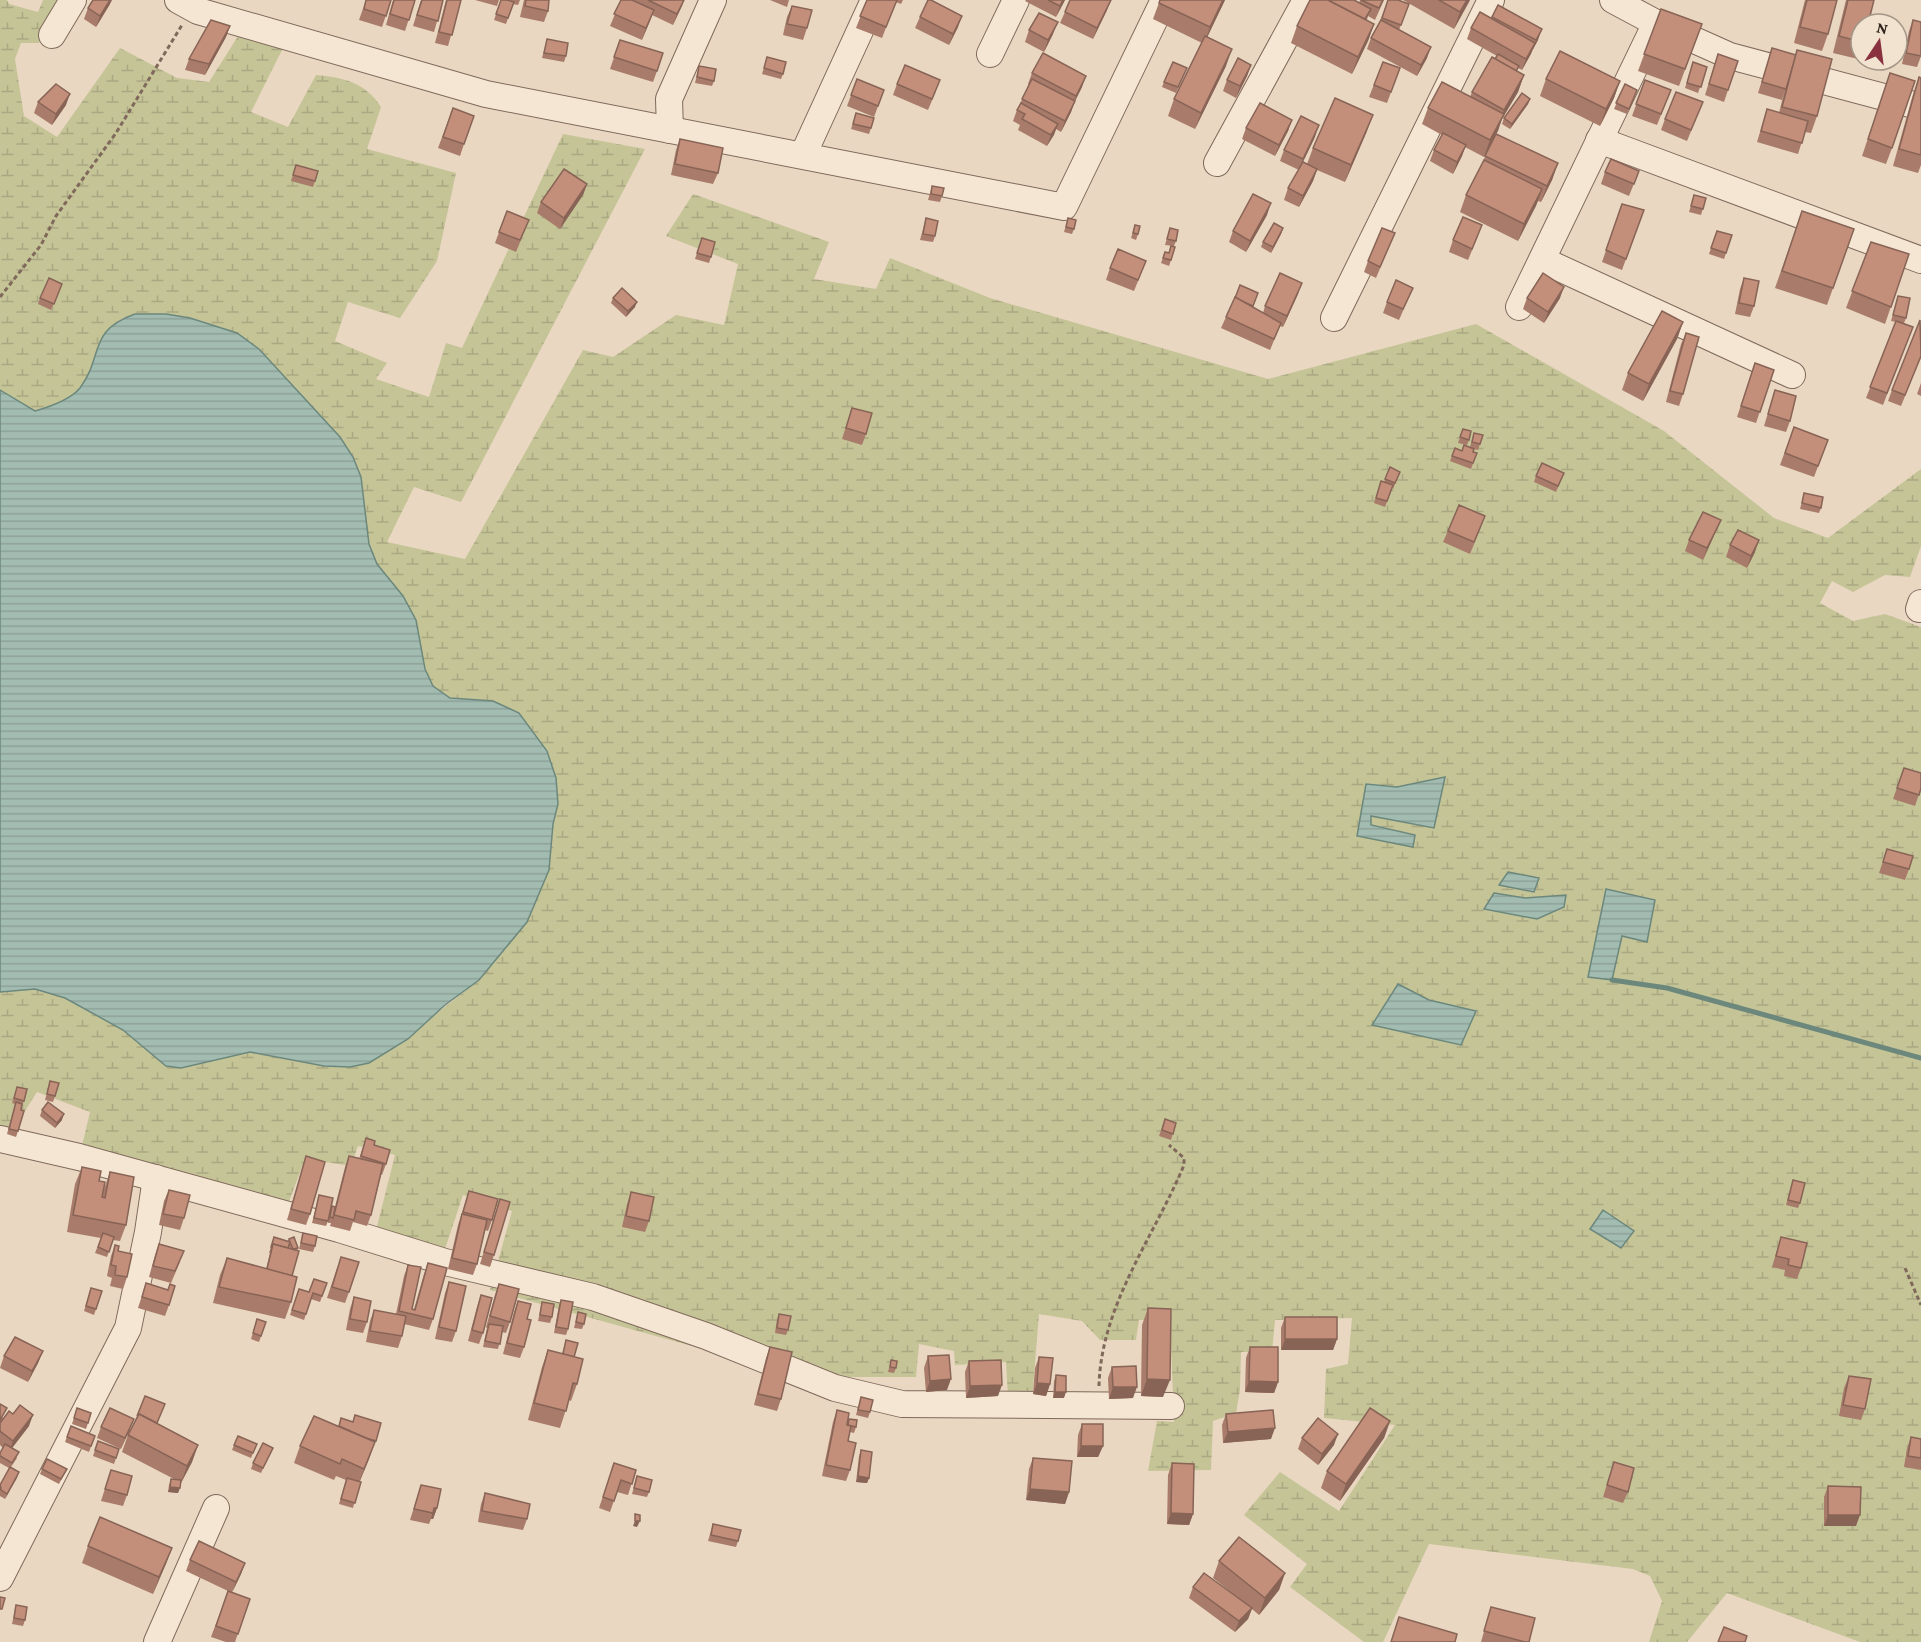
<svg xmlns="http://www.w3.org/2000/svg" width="1921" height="1642" font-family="'Crimson Pro',serif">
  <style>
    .wetland { fill: url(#wetland-marsh); fill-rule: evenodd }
    .water { fill: url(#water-rules); stroke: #6c887d; stroke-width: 1.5 }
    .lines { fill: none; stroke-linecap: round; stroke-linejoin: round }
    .stream { stroke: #6c887d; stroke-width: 5 }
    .minor-casing { stroke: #80695b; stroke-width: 28 }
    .path { stroke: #80695b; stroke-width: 3; stroke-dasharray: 4.5 3; stroke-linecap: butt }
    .minor { stroke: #f4e6d3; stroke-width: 26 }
    .wall { fill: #a87b6a }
    .shaded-wall { fill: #886456 }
    .building { fill: #c38f7b; stroke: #886456; stroke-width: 1.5 }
  </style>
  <defs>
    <pattern id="wetland-marsh" width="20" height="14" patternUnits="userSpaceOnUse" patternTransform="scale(1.5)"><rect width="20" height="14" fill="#c5c497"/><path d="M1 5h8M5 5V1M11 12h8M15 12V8" fill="none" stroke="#aaa882"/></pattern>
    <pattern id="water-rules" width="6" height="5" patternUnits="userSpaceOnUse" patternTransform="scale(1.5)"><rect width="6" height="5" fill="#a3bcb1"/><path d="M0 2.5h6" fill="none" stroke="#8da198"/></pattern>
  </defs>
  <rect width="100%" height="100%" fill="#e9d7c1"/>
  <path class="wetland" d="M0,0h7l2,4 29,8 5,-12h18l-22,43h-18l-6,16 9,57 33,21 63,-89 57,30 32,4 31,-49 44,13 -33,66 37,15 28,-52c27,2 50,8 65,32l-14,42 89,24 -19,88 -37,57 -52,-16 -13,39 52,22 -11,16 53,18 17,-54 16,5 101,-214 82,15 -184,353 -47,-15 -27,55 78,17 118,-209 30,7 63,-42 48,10 14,-61 -72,-28 27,-42 136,48 -15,37 62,10 14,-31 100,40 278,81 208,-55 188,107 110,87 54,20 93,-69v77l-11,31 -25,-2 -32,17 -21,-11 -12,22 33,18 32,-7 36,13v1015h-61l-133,-49 -40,49h-38l13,-41 -12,-25 -17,-7 -204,-25 -46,98h-19l-74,-55 17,-23 -63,-49 36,-43 59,39 56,-86 -71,-7 2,-49 22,-5 4,-46 -77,2 -3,32h-31l-1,38 -4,23 -23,8 -2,49 -63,1 9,-50 17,1 -4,-102h-31l-3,20h-36l-18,-19 -43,-7 -7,87 -24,-4 -2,-35 -51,3 -1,-14 -35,-7 -3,33h-112l-314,-87 22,-79 -49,-16 -23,69 -67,-22 22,-87 -37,-9 -7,20 -46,-7 -23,61 -205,-53 13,-55 -53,-20 -35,55h-2v-155l35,-3 30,9 58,32 43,36 15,2 69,-16 24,2 114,-2 91,-72 48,-58 22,-52 4,-46 5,-20 -11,-53 -28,-38 -26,-12 -43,-3 -17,-12 -8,-17 -22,-73 -26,-32 -8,-20 -8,-67 -8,-20 -79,-92 -15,-16 -22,-16 -112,-16c-38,21 -23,50 -48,74 -10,10 -28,16 -42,20l-35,-21zM1445,777l-74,39 -1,9 45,10 -2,12 -56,-11 9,-52 31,3zM1494,893l31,5 40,-3 -81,14zM1654,900l-7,41 -25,-5zM1398,984l31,16 47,11 -103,13z"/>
  <g class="water">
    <path d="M135,314h31l24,4 47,15 22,16 81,88 13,20 8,20 8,67 8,20 26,32 13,24 9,49 8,17 17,12 43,3 26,12 28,38 9,27 2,26 -5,20 -4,46 -22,52 -48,58 -34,25 -37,34 -39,24 -19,4 -26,-1 -74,-14 -69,16 -15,-2 -43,-36 -58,-32 -30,-9 -35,3v-602l35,21c14,-4 35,-11 45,-23 24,-32 7,-57 55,-74z"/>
    <path d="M1445,777l-11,51 -63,-12v9l44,10 -2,12 -56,-11 9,-52 31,3z"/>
    <path d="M1508,872l31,6 -5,14 -35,-7z"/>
    <path d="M1606,889l49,11 -8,42 -25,-6 -10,44 -24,-3z"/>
    <path d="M1494,893l31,5 41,-3 -2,12 -27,12 -53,-10z"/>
    <path d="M1398,984l31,16 47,11 -15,34 -89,-20z"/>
    <path d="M1603,1210l31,21 -13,17 -31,-19z"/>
  </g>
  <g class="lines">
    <path class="stream" d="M1612,980l55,8 254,70"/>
    <g class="minor-casing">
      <g id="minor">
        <path d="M178,0l20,11 288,83 578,113 100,-207"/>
        <path d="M1613,0l43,23 74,33 191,51"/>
        <path d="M52,35l21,-35"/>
        <path d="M990,54l26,-54"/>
        <path d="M670,130l-1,-31 44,-99"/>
        <path d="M1599,140l322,120"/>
        <path d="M803,155l71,-155"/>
        <path d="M1217,163l89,-163"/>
        <path d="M1542,260l250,115"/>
        <path d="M1519,307l137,-284"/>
        <path d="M1334,318l157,-318"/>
        <path d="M1919,609l2,-6"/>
        <path d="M0,1139l79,18 260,72 106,33 148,35 113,39 129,52 67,16 269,2"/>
        <path d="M0,1578l128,-250 20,-96 8,-54"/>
        <path d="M157,1642l59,-134"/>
      </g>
    </g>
    <g class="path">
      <path d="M0,297l41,-52 15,-29 60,-83 66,-108"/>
      <path d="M1905,1268l16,37"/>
      <path d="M1099,1386c2,-81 55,-149 85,-221v-7l-15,-13"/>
    </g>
    <use href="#minor" class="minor"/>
  </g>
  <g class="wall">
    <path d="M366,0h25l-9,27 -23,-7z"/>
    <path d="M393,0h22l-10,31 -19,-6z"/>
    <path d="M421,0h22l-9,32 -21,-6z"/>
    <path d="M446,0h15l-13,46 -13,-3z"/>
    <path d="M475,0h24l-2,6z"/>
    <path d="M501,0h19l-2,5 -5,-1 -7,20 -12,-4z"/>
    <path d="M524,0h25l-1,11 -4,11 -24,-5z"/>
    <path d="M621,0h63l-11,25 -21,-10 -10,25 -32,-14z"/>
    <path d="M770,0h19l-2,7z"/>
    <path d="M867,0h36l-2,4 -5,-2 -14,36 -26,-10z"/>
    <path d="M1026,0h39l-9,17 -31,-16z"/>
    <path d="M1160,0h65l-18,37 19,29 -31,63 -27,-13 6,-17 28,-56 -49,-24z"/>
    <path d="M1310,0h19l1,1 1,-1h25v1l3,2 1,-3h24l-9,20 -7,-4 -1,4 7,4 -6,17 -16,33 -61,-31 6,-17z"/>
    <path d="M1388,0l21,4 -10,26 28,28 -10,18 -50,-27 4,-11 9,-17z"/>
    <path d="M1403,0h67l-16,29z"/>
    <path d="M1805,0h32l-9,34 -6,17 -28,-8z"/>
    <path d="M1846,0h28l-13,24v26l-3,9 -25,-6z"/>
    <path d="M110,4l-14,23 -12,-8 4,-11z"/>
    <path d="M1498,5l40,35 -16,30 -4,-2 -1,3 7,4 -6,17 -16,27 -6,15 62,29 -6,17 -11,22 -3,-1 -20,40 -58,-29 6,-17 16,-31 6,-15 -4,8 -19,-10 -3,9 -9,18 -23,-13 4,-11 8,-15 -20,-11 6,-16 42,-11 2,-5 25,-36 -30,-17 4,-11 20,-10z"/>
    <path d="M792,6l15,22 -4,12 -20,-5 4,-18z"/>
    <path d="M1661,9l41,15 -23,62 -41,-15z"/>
    <path d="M1107,10l-14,29 -33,-16 5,-11z"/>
    <path d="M920,17l38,10 -9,18 -34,-17z"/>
    <path d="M1913,20l8,36 -4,11 -15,-3 7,-33z"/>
    <path d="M230,26l-4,11 -21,38 -20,-5 4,-11z"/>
    <path d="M1029,30l24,4 -9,18 -19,-10z"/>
    <path d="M547,39l19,17 -2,6 -22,-4z"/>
    <path d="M620,40l37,31 -4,11 -43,-13z"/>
    <path d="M1772,48l23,8 2,-6 20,66 -6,17 -6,-1 -7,22 -41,-12 10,-33 12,4 6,-24 -3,11 -24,-7z"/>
    <path d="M767,57l16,17 -2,5 -19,-5z"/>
    <path d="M1383,62l17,6 -13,35 -18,-6z"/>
    <path d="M1693,62l14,5 -9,26 -13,-5z"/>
    <path d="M1251,65l-4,11 -11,22 -13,-7 4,-11z"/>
    <path d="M699,66l15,15 -2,5 -17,-3z"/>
    <path d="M1714,66l14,24 -4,12 -19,-7z"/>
    <path d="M1187,68l-11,25 -14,-6 2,-5z"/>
    <path d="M1032,73l50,14 -7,14 -4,11 -10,20 -5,-3 -9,17 -29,-16 2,-5 -7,-4 4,-11 12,-25 -1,-1z"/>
    <path d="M1890,73l2,75 -6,16 -24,-8z"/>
    <path d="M1919,77l2,1v87l-3,8 -25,-7 20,-72z"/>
    <path d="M857,79l27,11 -10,27 -27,-11z"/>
    <path d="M1546,79l74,2 -6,17 -14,28 -60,-30z"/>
    <path d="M1645,80l26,10 -14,35 -25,-9z"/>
    <path d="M897,84l39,7 -8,19 -35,-15z"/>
    <path d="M1625,84l12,6 -10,24 -13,-5z"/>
    <path d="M1530,99l-2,5 -18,25 -8,-5 2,-6z"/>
    <path d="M38,102l28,3 -14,20 -18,-12z"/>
    <path d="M1703,102l-16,39 -26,-11 4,-11z"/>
    <path d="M453,108l11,36 -4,12 -22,-8z"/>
    <path d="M856,113l15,15 -2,6 -18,-5z"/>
    <path d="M1292,120l-4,11 -13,25 -33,-17 4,-11z"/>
    <path d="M1367,131l-22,51 -28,-12 -4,11 -14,26 -15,-7 4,-12 19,-24 6,-16z"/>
    <path d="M1315,137l-16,33 -19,-9 4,-11z"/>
    <path d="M680,139l38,34 -5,11 -42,-9 5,-25z"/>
    <path d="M296,165l19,16 -2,6 -22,-6z"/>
    <path d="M1639,171l-10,25 -28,-12 4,-12z"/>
    <path d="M587,184l-4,11 -23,34 -23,-16 4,-11z"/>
    <path d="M932,186l10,10 -2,6 -12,-2z"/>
    <path d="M1694,195l12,3 -5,17 -12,-3z"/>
    <path d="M1622,204l22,6 -22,60 -20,-8z"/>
    <path d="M507,211l22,9 -13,32 -21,-9z"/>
    <path d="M1802,211l52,18 -27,76 -52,-17z"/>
    <path d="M1267,215l-21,37 -17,-10 4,-11z"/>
    <path d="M926,218l9,18 -2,6 -13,-2z"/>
    <path d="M1068,218l6,11 -2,5 -8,-2z"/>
    <path d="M1135,225l3,9 -2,6 -5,-2z"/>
    <path d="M1170,228l6,13 -2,5 -9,-1z"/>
    <path d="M1283,228l-2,6 -10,19 -10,-6 2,-5z"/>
    <path d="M1717,231l15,4 -8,24 -15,-5z"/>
    <path d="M1395,233l-19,45 -12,-6 4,-11z"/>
    <path d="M1478,236l-10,24 -19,-8 4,-12z"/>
    <path d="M702,238l9,19 -2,6 -14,-4z"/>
    <path d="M1871,242l38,12 -24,70 -39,-16z"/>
    <path d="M1171,246v14l-2,6 -8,-3 4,-11 4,1z"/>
    <path d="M1146,261l-12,30 -28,-11 4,-12z"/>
    <path d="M1744,278l10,28 -4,11 -15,-3 5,-25z"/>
    <path d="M62,284l-11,26 -13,-6 2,-6z"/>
    <path d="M1413,288l-14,32 -16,-7 4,-11z"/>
    <path d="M1298,294l-15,33 -3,-1 -10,24 -49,-22 5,-11 26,-10 11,6 2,-7z"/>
    <path d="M1898,296l8,22 -2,5 9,4 -30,78 -17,-7 30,-76 -5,-1z"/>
    <path d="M613,298l22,9 -9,10 -15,-14z"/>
    <path d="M1527,298h33l-16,25 -21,-14z"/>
    <path d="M1683,322l-6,17 -34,62 -21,-11 6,-17z"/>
    <path d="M1686,333l-3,61 -4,12 -13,-4 15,-58z"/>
    <path d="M1921,357l-20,49 -13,-5 4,-11z"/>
    <path d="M1755,363l19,7 -18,53 -19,-6z"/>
    <path d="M1921,383v13l-4,-2z"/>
    <path d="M1775,390l15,31 -4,11 -22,-6z"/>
    <path d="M852,408l14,26 -4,11 -20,-6z"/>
    <path d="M1794,427l34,13 -14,37 -34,-12z"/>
    <path d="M1463,429l6,11 -2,5 -9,-2z"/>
    <path d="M1474,433l6,11 -2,6 -4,-1 -1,3 4,1 -6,16 -21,-8 5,-13 7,3 8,-4z"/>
    <path d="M1390,467l10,5 -7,17 -1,-1 -7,19 -11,-4 7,-22 3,1z"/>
    <path d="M1564,473l-8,19 -22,-10 2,-6z"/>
    <path d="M1804,493l17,15 -2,5 -19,-4z"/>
    <path d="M1721,520l-5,11 -13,29 -18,-9 4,-11z"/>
    <path d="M1481,527l-11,27 -27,-12 5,-11z"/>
    <path d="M1730,545l25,7 -8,16 -21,-11z"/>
    <path d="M1904,768l17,20 -6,18 -22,-7z"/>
    <path d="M1887,849l22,20 -4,11 -26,-7z"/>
    <path d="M50,1081l5,15 -2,6 -8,-2z"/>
    <path d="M17,1087l7,14 -2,5 -4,25 -2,6 -9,-3 8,-30 -3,-1z"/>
    <path d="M42,1110l20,10 -7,8 -15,-12z"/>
    <path d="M1165,1119l11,4 -5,17 -12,-4z"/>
    <path d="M366,1138l8,7 12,19 -4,11h-1l-10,40 -4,11 -14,-4 -3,9 -20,-5 1,-3h-3l2,-11 2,-6 3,1 10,-40 4,-11 10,3z"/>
    <path d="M306,1156l4,58 -4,11 -19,-5z"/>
    <path d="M82,1167l17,14 5,8 6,-17 16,53 -6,16 -7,-1 -6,17 -12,-4 6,-15 -34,-6 8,-48z"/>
    <path d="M1793,1180l7,23 -2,5 -12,-3z"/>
    <path d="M169,1190l15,28 -4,12 -21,-5 5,-24z"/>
    <path d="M469,1191l23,29 -4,11 -3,-1 -8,34 -4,11 -25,-6 10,-44z"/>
    <path d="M631,1192l18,29 -4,11 -23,-5 5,-23z"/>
    <path d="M319,1195l9,26 -2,5 -14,-3z"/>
    <path d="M500,1199l-6,56 -4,12 -10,-3z"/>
    <path d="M303,1233l12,13 -2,6 -14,-3z"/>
    <path d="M274,1237l14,4 1,-2 9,9 -6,28 -1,26 -6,17 -72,-16 7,-28 7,-17 39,11 4,-16h-1z"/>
    <path d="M1781,1237l20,31 -4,11 -13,-3 1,-6 -13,-3z"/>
    <path d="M159,1244l21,18 -9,21 -22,-6 6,-22z"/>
    <path d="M115,1245l12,32 -4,12 -13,-3 2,-8 -5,-2 4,-20z"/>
    <path d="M428,1263l5,56 -4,11 -25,-6 -2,12 -4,12 -32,-6 4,-21 4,-11 22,4 8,-38 4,-11 4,44h2l10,-35z"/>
    <path d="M337,1268l12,24 -4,11 -18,-5z"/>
    <path d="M449,1282l7,49 -4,11 -17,-3 10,-46z"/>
    <path d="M146,1283l23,22 -4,11 -27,-8z"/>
    <path d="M327,1283l-7,19 -9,-3 -7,21 -14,-5 9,-26 10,3z"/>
    <path d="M499,1284l11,38 -4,11 -4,-1 -4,17 -15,-2 4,-19 -1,-1 9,-32z"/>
    <path d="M91,1288l11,3 -8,24 -10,-4z"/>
    <path d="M481,1295l2,38 -4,11 -11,-3 9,-34z"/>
    <path d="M354,1297l13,25 -4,11 -17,-3 4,-21z"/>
    <path d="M561,1300l7,29 -2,6 -12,-2 5,-28z"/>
    <path d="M518,1301l6,46 -4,11 -17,-4 11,-42z"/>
    <path d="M542,1302l10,15 -2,6 -12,-2z"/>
    <path d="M1148,1308l15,89 -22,-1 1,-71z"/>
    <path d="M578,1312l6,12 -2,5 -8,-1z"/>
    <path d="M779,1314l9,16 -2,5 -11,-2 2,-14z"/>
    <path d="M1285,1317l52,22 -4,11h-52v-22z"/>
    <path d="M257,1319l9,3 -7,20 -8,-3z"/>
    <path d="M566,1340l8,17 3,27 -6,17 -2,-1 -9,28 -32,-8 14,-53 6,-17 14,4z"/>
    <path d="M770,1347l11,52 -4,12 -23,-6 12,-47z"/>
    <path d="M1250,1347l28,35 -4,11 -29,-1 1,-34z"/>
    <path d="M43,1351l-5,12 -10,19 -28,-14 4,-12z"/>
    <path d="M928,1356l19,34 -21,2 -2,-24z"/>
    <path d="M1039,1357l11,27 -4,12 -13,-2 2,-26z"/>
    <path d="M891,1360l5,8 -2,5 -6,-1z"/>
    <path d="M969,1361l29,35 -32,2 -1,-26z"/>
    <path d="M1112,1367l21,31 -24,1 -1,-21z"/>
    <path d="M1056,1375l8,23h-11l1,-17z"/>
    <path d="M1849,1376l16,33 -4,11 -22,-4 5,-28z"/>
    <path d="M145,1396l13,28 40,21 -6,17 -11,21 -3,10 -10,-1 1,-7 2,-6h3l-52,-27 6,-17 7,-14z"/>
    <path d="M861,1397l9,15 -2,6 -12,-3z"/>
    <path d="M0,1404l3,15 26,7 -17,22 5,10 -6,9 8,5 -14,27 -5,-3v-11l9,-17 -9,-5v-10l3,-5 -3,-3z"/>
    <path d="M77,1408l11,15 -2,6 -14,-5z"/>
    <path d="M837,1410l10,15 2,-6 7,8 -2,6 -4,-1 -2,9 2,29 -4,11 -24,-5 11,-54z"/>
    <path d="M1226,1414l45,25 -48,4 -1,-18z"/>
    <path d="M355,1415l26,8 -12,36 -9,22 -7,27 -14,-4 7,-24 -10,-4 -2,4 -40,-17 6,-17 38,-20 15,-4z"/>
    <path d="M1390,1421l-6,17 -44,63 -19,-13 6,-17z"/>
    <path d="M1082,1424l21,22 -5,11h-21l1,-22z"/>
    <path d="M71,1426l24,10 -6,16 -24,-10z"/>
    <path d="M101,1427l29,3 -9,19 -24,-11z"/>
    <path d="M1911,1437l10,2v31l-17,-3 3,-19z"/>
    <path d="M1302,1438l32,7 -16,20 -20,-16z"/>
    <path d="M98,1441l21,8 -5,15 -21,-8z"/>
    <path d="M257,1444l-6,14 -19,-8 2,-5z"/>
    <path d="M273,1448l-12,25 -10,-4 2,-6z"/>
    <path d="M861,1450l8,28 -2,5 -11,-1 3,-26z"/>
    <path d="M1033,1458l36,34 -4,12 -39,-4 3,-31z"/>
    <path d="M1614,1462l14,30 -5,11 -20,-6z"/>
    <path d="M614,1463l22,7 -8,25 -11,-3 -7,20 -11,-4z"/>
    <path d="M1172,1463l21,51 -4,11 -22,-1 1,-49z"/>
    <path d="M42,1469h25l-8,15 -19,-10z"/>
    <path d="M111,1470l16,25 -4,11 -22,-5z"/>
    <path d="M637,1476l12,16 -2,5 -15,-3z"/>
    <path d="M421,1485l16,23 -4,11h-2l-2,5 -19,-4z"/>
    <path d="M1828,1486l28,40h-32v-29z"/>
    <path d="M485,1493l42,26 -4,11 -45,-8 3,-18z"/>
    <path d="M713,1524l25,17 -2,6 -28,-6z"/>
    <path d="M88,1546l84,2 -19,46 -71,-31z"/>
    <path d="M190,1560l55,3 -4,11 -9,18 18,7 -15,43h-9l-15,-5 17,-46 -42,-20z"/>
    <path d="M1219,1561l66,12 -6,17 -20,25 -7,-6 -4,10 -13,13 -46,-34 4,-11 44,10 -24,-19z"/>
    <path d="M16,1605l9,15 -2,6 -11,-2z"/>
    <path d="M1491,1607l38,35h-48z"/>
  </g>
  <g class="shaded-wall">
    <path d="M110,0h2l-2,4 -14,23 4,-11z"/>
    <path d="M684,0l-2,6 -9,19 4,-11z"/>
    <path d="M1063,0h2l-9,17 4,-11z"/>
    <path d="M1111,0l-4,10 -14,29 4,-11z"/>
    <path d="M1223,0h2l-21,44 6,-17z"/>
    <path d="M1467,0h3l-16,29 6,-17z"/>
    <path d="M654,10l-4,11 -8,19 4,-12z"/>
    <path d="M962,16l-4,11 -9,18 4,-11z"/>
    <path d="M1058,22l-5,12 -9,18 4,-12z"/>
    <path d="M1374,24l-6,17 -16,33 6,-17z"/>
    <path d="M230,26l-4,11 -21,38 4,-11z"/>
    <path d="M1542,29l-4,11 -6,11 4,-11z"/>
    <path d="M1535,43l-4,11 -9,16 4,-11z"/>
    <path d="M1431,47l-4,11 -10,18 4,-11z"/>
    <path d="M1232,49l-6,17 -31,63 6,-16z"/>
    <path d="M1251,65l-4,11 -11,22 4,-12z"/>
    <path d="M1524,75l-6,17 -16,27 -4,12 -14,26 6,-17 9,-16 5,-14z"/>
    <path d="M1086,76l-4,11 -10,20 4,-11z"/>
    <path d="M1620,81l-6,17 -14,28 6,-17z"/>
    <path d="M70,94l-4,11 -14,20 4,-11z"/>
    <path d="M1530,99l-2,5 -18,25 2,-5z"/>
    <path d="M1075,101l-4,11 -10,20 4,-11z"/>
    <path d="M1373,115l-6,16 -22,51 6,-17z"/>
    <path d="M1292,120l-4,11 -13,25 4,-11z"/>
    <path d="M1058,124l-4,11 -7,11 4,-11z"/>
    <path d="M1319,125l-4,12 -16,33 4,-11z"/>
    <path d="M1466,145l-4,11 -9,18 4,-12z"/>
    <path d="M1558,163l-6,17 -11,22 6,-16z"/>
    <path d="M1317,169l-4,12 -14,26 4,-11z"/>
    <path d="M587,184l-4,11 -23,34 4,-11z"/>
    <path d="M1542,189l-6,17 -18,35 6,-17z"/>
    <path d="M1271,203l-4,12 -21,37 4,-11z"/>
    <path d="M1283,228l-2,6 -10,19 2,-6z"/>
    <path d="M1302,283l-4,11 -15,33 4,-11z"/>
    <path d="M1564,287l-4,11 -16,25 4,-11z"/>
    <path d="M637,302l-2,5 -9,10 2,-6z"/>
    <path d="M1683,322l-6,17 -34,62 6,-17z"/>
    <path d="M1721,520l-5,11 -13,29 4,-12z"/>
    <path d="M1759,540l-4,12 -8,16 4,-12z"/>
    <path d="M64,1114l-2,6 -7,8 2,-5z"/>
    <path d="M1285,1339h52l-4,11h-52z"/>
    <path d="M43,1351l-5,12 -10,19 4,-11z"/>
    <path d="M951,1379l-4,11 -21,2 4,-11z"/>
    <path d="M1147,1379l23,1 -7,17 -22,-1z"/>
    <path d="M1249,1381l29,1 -4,11 -29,-1z"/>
    <path d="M1037,1383l13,1 -4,12 -13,-2z"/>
    <path d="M1002,1385l-4,11 -32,2 4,-12z"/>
    <path d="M1113,1387h24l-4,11 -24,1z"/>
    <path d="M1055,1392h11l-2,6h-11z"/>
    <path d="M33,1415l-4,11 -20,26 4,-11z"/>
    <path d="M1390,1421l-6,17 -44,63 6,-17z"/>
    <path d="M1275,1428l-4,11 -48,4 5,-11z"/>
    <path d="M1338,1434l-4,11 -16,20 4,-11z"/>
    <path d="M375,1442l-6,17 -11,26 6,-16z"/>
    <path d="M198,1445l-6,17 -11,21 6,-17z"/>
    <path d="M1081,1446h22l-5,11h-21z"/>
    <path d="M19,1472l-2,6 -12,21 2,-5z"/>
    <path d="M858,1476l11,2 -2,5 -11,-1z"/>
    <path d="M170,1487l10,1 -2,5 -10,-1z"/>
    <path d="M1030,1489l39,3 -4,12 -39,-4z"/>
    <path d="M434,1508h3l-4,11h-2z"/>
    <path d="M1171,1513l22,1 -4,11 -22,-1z"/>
    <path d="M1828,1515h32l-4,11h-32z"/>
    <path d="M635,1521h5l-3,6 -4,-1z"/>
    <path d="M172,1548l-6,16 -13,30 6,-17z"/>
    <path d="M245,1563l-4,11 -9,19 4,-11z"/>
    <path d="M1285,1573l-6,17 -20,25 6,-17z"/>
    <path d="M1252,1608l-4,11 -13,13 4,-11z"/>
  </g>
  <g class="building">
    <path d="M93,0h17l-10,16 -12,-8z"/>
    <path d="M366,0h25l-5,16 -22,-7z"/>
    <path d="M394,0h21l-6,20 -19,-6z"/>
    <path d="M422,0h21l-5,21 -21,-6z"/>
    <path d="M447,0h14l-9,35 -13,-3z"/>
    <path d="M501,0h6l7,2 -6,16 -12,-4z"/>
    <path d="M526,0h23l-1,11 -23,-5z"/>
    <path d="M621,0h11l22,10 -8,18 -32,-14z"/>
    <path d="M648,0h36l-7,14z"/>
    <path d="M867,0h30l-11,27 -26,-11z"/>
    <path d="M928,0h3l31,16 -9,18 -33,-17z"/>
    <path d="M1048,0h15l-3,6z"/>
    <path d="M1070,0h41l-14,28 -32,-16z"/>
    <path d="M1160,0h63l-13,27 -51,-24z"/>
    <path d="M1310,0h18l46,24 -16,33 -61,-31z"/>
    <path d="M1331,0h23l17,9 -6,10 -35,-18z"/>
    <path d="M1361,0h22l-4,8z"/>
    <path d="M1388,0h10l11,4 -8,21 -19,-7z"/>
    <path d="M1439,0h28l-7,12z"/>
    <path d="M1807,0h30l-9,34 -28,-7z"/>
    <path d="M1848,0h26l-6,24h-7v18l-22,-6z"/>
    <path d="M1498,5l44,24 -6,11 -44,-23z"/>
    <path d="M792,6l20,4 -5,18 -20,-4z"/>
    <path d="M1661,9l41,15 -17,45 -41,-15z"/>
    <path d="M1480,12l55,31 -9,16 -55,-31z"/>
    <path d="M1039,13l19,9 -10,18 -19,-10z"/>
    <path d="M211,20l19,6 -21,38 -20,-5z"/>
    <path d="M1381,20l50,27 -10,18 -50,-27z"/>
    <path d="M1913,20l8,2v34l-15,-3z"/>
    <path d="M1205,36l27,13 -31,64 -27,-14z"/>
    <path d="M547,39l21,4 -2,13 -22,-3z"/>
    <path d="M620,40l43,13 -6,18 -43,-14z"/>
    <path d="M1772,48l24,7 -10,34 -24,-7z"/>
    <path d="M1797,50l35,9 -15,57 -35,-9z"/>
    <path d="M1560,51l60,30 -14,28 -60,-30z"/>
    <path d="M1043,53l43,23 -10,20 -44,-23z"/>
    <path d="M1498,54l21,12 -3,5 -21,-12z"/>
    <path d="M1718,54l20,7 -10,29 -19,-6z"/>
    <path d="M767,57l19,5 -3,12 -19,-6z"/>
    <path d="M1492,57l32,18 -20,35 -32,-18z"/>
    <path d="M1238,58l13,7 -11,21 -13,-6z"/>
    <path d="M1173,62l14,6 -9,19 -14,-5z"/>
    <path d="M1383,62l17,6 -9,24 -17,-7z"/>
    <path d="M1693,62l14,5 -6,20 -14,-4z"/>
    <path d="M905,65l35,15 -8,19 -35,-15z"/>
    <path d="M699,66l17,3 -2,12 -17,-4z"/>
    <path d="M1890,73l25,8 -23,67 -24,-9z"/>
    <path d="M1919,77l2,1v77l-22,-6z"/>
    <path d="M857,79l27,11 -6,16 -27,-11z"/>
    <path d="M1032,79l43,22 -10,20 -43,-22z"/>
    <path d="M1645,80l26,10 -10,24 -25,-10z"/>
    <path d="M1442,82l62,32 -14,26 -62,-32z"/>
    <path d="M56,84l14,10 -14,20 -18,-12z"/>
    <path d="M1625,84l12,6 -8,19 -13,-6z"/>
    <path d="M1676,92l27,10 -12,28 -26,-11z"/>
    <path d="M1522,93l8,6 -18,25 -8,-6z"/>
    <path d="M1335,98l38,17 -22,50 -38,-17z"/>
    <path d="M1021,103l37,21 -7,11 -29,-16 3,-5 -8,-4z"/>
    <path d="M1260,103l32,17 -13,25 -33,-17z"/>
    <path d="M453,108l21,8 -10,28 -21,-7z"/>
    <path d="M1767,109l41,12 -6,22 -41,-12z"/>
    <path d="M856,113l18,5 -3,10 -18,-4z"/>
    <path d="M1301,116l18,9 -16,34 -19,-9z"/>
    <path d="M1443,133l23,12 -9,17 -23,-12z"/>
    <path d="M1496,134l62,29 -11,23 -62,-30z"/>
    <path d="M680,139l43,9 -5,25 -43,-9z"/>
    <path d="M1611,159l28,12 -5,13 -29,-12z"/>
    <path d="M1484,160l58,29 -18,35 -58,-29z"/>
    <path d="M1303,162l14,7 -14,27 -15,-8z"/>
    <path d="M296,165l22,6 -3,10 -22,-6z"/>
    <path d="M564,169l23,15 -23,34 -23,-16z"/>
    <path d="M932,186l12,2 -2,8 -11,-2z"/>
    <path d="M1253,194l18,9 -21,38 -17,-10z"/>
    <path d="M1694,195l12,3 -3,11 -12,-3z"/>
    <path d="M1622,204l22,6 -18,49 -20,-9z"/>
    <path d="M507,211l22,9 -9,20 -21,-8z"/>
    <path d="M1802,211l52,18 -21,59 -51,-17z"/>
    <path d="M1463,217l19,8 -10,24 -19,-9z"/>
    <path d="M926,218l12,3 -3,15 -12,-2z"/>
    <path d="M1068,218l8,2 -2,9 -8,-2z"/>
    <path d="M1274,223l9,5 -10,19 -10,-5z"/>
    <path d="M1135,225l5,1 -2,8 -5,-1z"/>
    <path d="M1170,228l8,2 -2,11 -9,-2z"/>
    <path d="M1382,228l13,5 -15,34 -12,-6z"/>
    <path d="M1717,231l15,4 -6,18 -15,-5z"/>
    <path d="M702,238l13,4 -4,15 -14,-4z"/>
    <path d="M1871,242l38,12 -18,53 -39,-16z"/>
    <path d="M1171,246l4,1 -4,13 -8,-2 2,-6 4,1z"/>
    <path d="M1118,249l28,12 -8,19 -28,-12z"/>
    <path d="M1280,273l22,10 -15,33 -22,-10z"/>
    <path d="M1543,273l21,14 -16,25 -21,-14z"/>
    <path d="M49,278l13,6 -8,20 -14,-6z"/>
    <path d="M1744,278l15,3 -5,25 -15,-3z"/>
    <path d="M1396,280l17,8 -10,21 -16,-7z"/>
    <path d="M1240,285l18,8 -5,13 -18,-8z"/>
    <path d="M622,288l15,14 -9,9 -15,-13z"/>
    <path d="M1898,296l12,2 -4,20 -13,-3z"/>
    <path d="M1235,297l46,26 -7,16 -48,-22z"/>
    <path d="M1662,311l21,11 -34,62 -21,-11z"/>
    <path d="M1920,320l1,36 -16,39 -13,-5z"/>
    <path d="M1896,321l17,6 -26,66 -17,-6z"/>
    <path d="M1686,333l13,4 -16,57 -13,-3z"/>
    <path d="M1755,363l19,7 -14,42 -19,-6z"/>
    <path d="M1775,390l21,6 -6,25 -22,-7z"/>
    <path d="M852,408l20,5 -6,21 -20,-6z"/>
    <path d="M1794,427l34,13 -10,26 -33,-13z"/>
    <path d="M1463,429l8,2 -2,9 -9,-3z"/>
    <path d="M1474,433l9,2 -3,9 -8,-2z"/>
    <path d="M1464,445l10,4 -1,3 4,1 -4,10 -21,-7 3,-8 7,3z"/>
    <path d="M1542,463l22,10 -6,13 -22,-10z"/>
    <path d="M1390,467l10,5 -5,11 -10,-4z"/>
    <path d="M1381,481l12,4 -6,16 -11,-3z"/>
    <path d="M1804,493l19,4 -2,11 -19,-5z"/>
    <path d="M1459,505l26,11 -11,26 -26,-11z"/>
    <path d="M1703,512l18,8 -14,28 -18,-8z"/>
    <path d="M1738,530l21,10 -8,16 -21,-11z"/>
    <path d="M1904,768l17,5v15l-2,7 -22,-7z"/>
    <path d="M1887,849l26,7 -4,13 -26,-7z"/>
    <path d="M50,1081l9,2 -4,13 -8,-2z"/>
    <path d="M17,1087l10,2 -3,12 -10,-3z"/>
    <path d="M16,1102l6,2 -1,6 3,1 -6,20 -9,-2z"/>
    <path d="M48,1102l16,12 -7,9 -15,-13z"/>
    <path d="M1165,1119l11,4 -3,11 -11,-4z"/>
    <path d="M366,1138l9,3 -1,4 16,5 -4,14 -25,-8z"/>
    <path d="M306,1156l19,6 -15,52 -19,-5z"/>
    <path d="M349,1156l34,8 -12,51 -15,-4 -2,9 -20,-5z"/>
    <path d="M82,1167l19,4 -2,10 6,1 -3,15 3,1 5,-26 24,5 -8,48 -53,-10z"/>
    <path d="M1793,1180l12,3 -5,20 -12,-3z"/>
    <path d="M169,1190l21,5 -6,23 -21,-4z"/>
    <path d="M469,1191l29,8 -6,21 -29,-8z"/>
    <path d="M631,1192l23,5 -5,24 -23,-5z"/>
    <path d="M319,1195l14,3 -5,23 -14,-3z"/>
    <path d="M500,1199l10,3 -16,53 -10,-3z"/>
    <path d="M332,1206l3,1 -2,11 -3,-1z"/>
    <path d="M462,1214l25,6 -10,44 -25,-6z"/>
    <path d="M103,1233l11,4 -5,15 -11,-5z"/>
    <path d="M303,1233l14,3 -2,10 -14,-3z"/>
    <path d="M274,1237l16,5 -1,-3 5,-2 4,11 -5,1 -3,-7 -2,6 -15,-4v4l-2,-1z"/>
    <path d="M1781,1237l26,6 -6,25 -13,-3 1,-6 -13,-3z"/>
    <path d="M159,1244l25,7 -9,20 -22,-5z"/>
    <path d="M273,1244l26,7 -7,25 -25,-7z"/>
    <path d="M115,1245l4,1 -1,5 14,3 -5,23 -12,-2 1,-9 -5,-1z"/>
    <path d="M341,1257l18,5 -10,30 -17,-5z"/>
    <path d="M227,1258l70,19 -6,25 -72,-15z"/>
    <path d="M428,1263l19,5 -14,51 -34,-8 9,-46 13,2 -9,42 3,1z"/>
    <path d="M314,1279l13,4 -5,13 -9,-3 -7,21 -14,-4 7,-21 10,3z"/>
    <path d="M449,1282l17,4 -10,45 -17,-4z"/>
    <path d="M146,1283l22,7 2,-6 5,2 -6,19 -27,-8z"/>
    <path d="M499,1284l20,5 -9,33 -20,-6z"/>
    <path d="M91,1288l11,3 -6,18 -10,-3z"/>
    <path d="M481,1295l11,3 -9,35 -11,-3z"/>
    <path d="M354,1297l17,4 -4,21 -17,-3z"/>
    <path d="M561,1300l12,2 -5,27 -12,-2z"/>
    <path d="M518,1301l13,3 -4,15 4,1 -7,27 -17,-4z"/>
    <path d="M542,1302l12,2 -2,13 -12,-2z"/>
    <path d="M1148,1308l23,1 -1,71 -23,-1z"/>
    <path d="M374,1310l32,6 -4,20 -32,-5z"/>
    <path d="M578,1312l8,2 -2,10 -8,-2z"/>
    <path d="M779,1314l12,2 -3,14 -11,-2z"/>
    <rect x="1285" y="1317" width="52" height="22"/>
    <path d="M257,1319l9,3 -5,14 -8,-3z"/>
    <path d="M489,1324l14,2 -3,18 -15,-3z"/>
    <path d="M15,1337l28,14 -11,20 -28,-15z"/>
    <path d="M566,1340l12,3 -4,14 -11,-3z"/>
    <path d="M770,1347l22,5 -11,47 -23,-5z"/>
    <path d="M1250,1347h28v35l-29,-1z"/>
    <path d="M548,1350l35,9 -6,25 -4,-1 -7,28 -32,-8z"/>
    <path d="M949,1355l2,24 -21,2 -2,-25z"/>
    <path d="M1039,1357l14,1 -3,26 -13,-1z"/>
    <path d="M891,1360l6,1 -1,7 -6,-1z"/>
    <path d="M1001,1360l1,25 -32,1 -1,-25z"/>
    <path d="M1136,1366l1,21h-24l-1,-20z"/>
    <path d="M1056,1375l10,1v16h-11z"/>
    <path d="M1849,1376l22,3 -6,30 -22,-4z"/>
    <path d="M145,1396l20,8 -8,19 -18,-9 -2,2z"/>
    <path d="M861,1397l12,3 -3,12 -12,-2z"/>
    <path d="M0,1404l7,4 -7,12z"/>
    <path d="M20,1405l13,10 -20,26 -13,-10v-8l9,-12 4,3z"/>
    <path d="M77,1408l14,5 -3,10 -14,-5z"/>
    <path d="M110,1408l24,11 -9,19 -24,-11z"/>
    <path d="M1370,1408l20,13 -44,63 -19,-13z"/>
    <path d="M837,1410l12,3 -2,12 4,1 -3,15 8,2 -6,27 -24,-5z"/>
    <path d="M1273,1410l2,18 -47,4 -2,-18z"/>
    <path d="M139,1414l59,31 -11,21 -59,-31z"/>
    <path d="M355,1415l26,8 -5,18 -10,-3 -27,-12 2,-8 12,4z"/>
    <path d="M314,1416l61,26 -11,27 -22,-10 -2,5 -40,-18z"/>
    <path d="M1318,1418l20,16 -16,20 -20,-16z"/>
    <path d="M849,1419l8,1 -1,7 -8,-2z"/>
    <path d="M1082,1424h21v22h-22z"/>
    <path d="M71,1426l24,10 -4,10 -24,-9z"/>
    <path d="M238,1436l19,8 -4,9 -19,-8z"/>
    <path d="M1911,1437l10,2v19l-13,-2z"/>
    <path d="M98,1441l21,8 -3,9 -21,-8z"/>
    <path d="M263,1443l10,5 -10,20 -10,-5z"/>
    <path d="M5,1444l14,8 -7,11 -12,-7v-3z"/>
    <path d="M861,1450l11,2 -3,26 -11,-2z"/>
    <path d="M1033,1458l39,3 -3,31 -39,-3z"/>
    <path d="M47,1459l20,10 -6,10 -19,-10z"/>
    <path d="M1614,1462l20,6 -6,24 -21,-7z"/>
    <path d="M614,1463l22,7 -4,14 -11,-4 -7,21 -11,-4z"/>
    <path d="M1172,1463l22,1 -1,50 -22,-1z"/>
    <path d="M10,1467l9,5 -12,22 -7,-5 1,-1 -1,-3z"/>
    <path d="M111,1470l21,6 -5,19 -22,-6z"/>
    <path d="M637,1476l15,4 -3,12 -15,-4z"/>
    <path d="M347,1478l14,4 -6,21 -14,-4z"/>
    <path d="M171,1479l10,1 -1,8 -10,-1z"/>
    <path d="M421,1485l20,4 -4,19h-3l-1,5 -19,-4z"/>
    <path d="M1828,1486l33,1 -1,28h-32z"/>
    <path d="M485,1493l45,11 -3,15 -45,-8z"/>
    <path d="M635,1514l5,1v6h-5z"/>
    <path d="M100,1517l72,31 -13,29 -71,-31z"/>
    <path d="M713,1524l28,6 -3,11 -27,-6z"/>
    <path d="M1239,1537l46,36 -20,25 -46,-37z"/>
    <path d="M199,1541l46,22 -9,19 -46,-22z"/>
    <path d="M1204,1573l48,35 -13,13 -46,-34z"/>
    <path d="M228,1591l22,8 -12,35 -22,-8z"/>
    <path d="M0,1597l5,1 -3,11h-2z"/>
    <path d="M16,1605l11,2 -2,13 -11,-2z"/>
    <path d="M1491,1607l44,11 -6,24h-4l-41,-11z"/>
    <path d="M1399,1617l58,17 -2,8h-64z"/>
    <path d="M1724,1627l23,9 -2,6h-27z"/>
  </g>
  <g transform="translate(1879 42) rotate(13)"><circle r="28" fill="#f1e3d0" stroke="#a49788" stroke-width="1.5"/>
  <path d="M0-4.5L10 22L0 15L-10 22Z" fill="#89313e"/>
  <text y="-9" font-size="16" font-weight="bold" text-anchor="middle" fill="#31241d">N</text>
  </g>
</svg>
